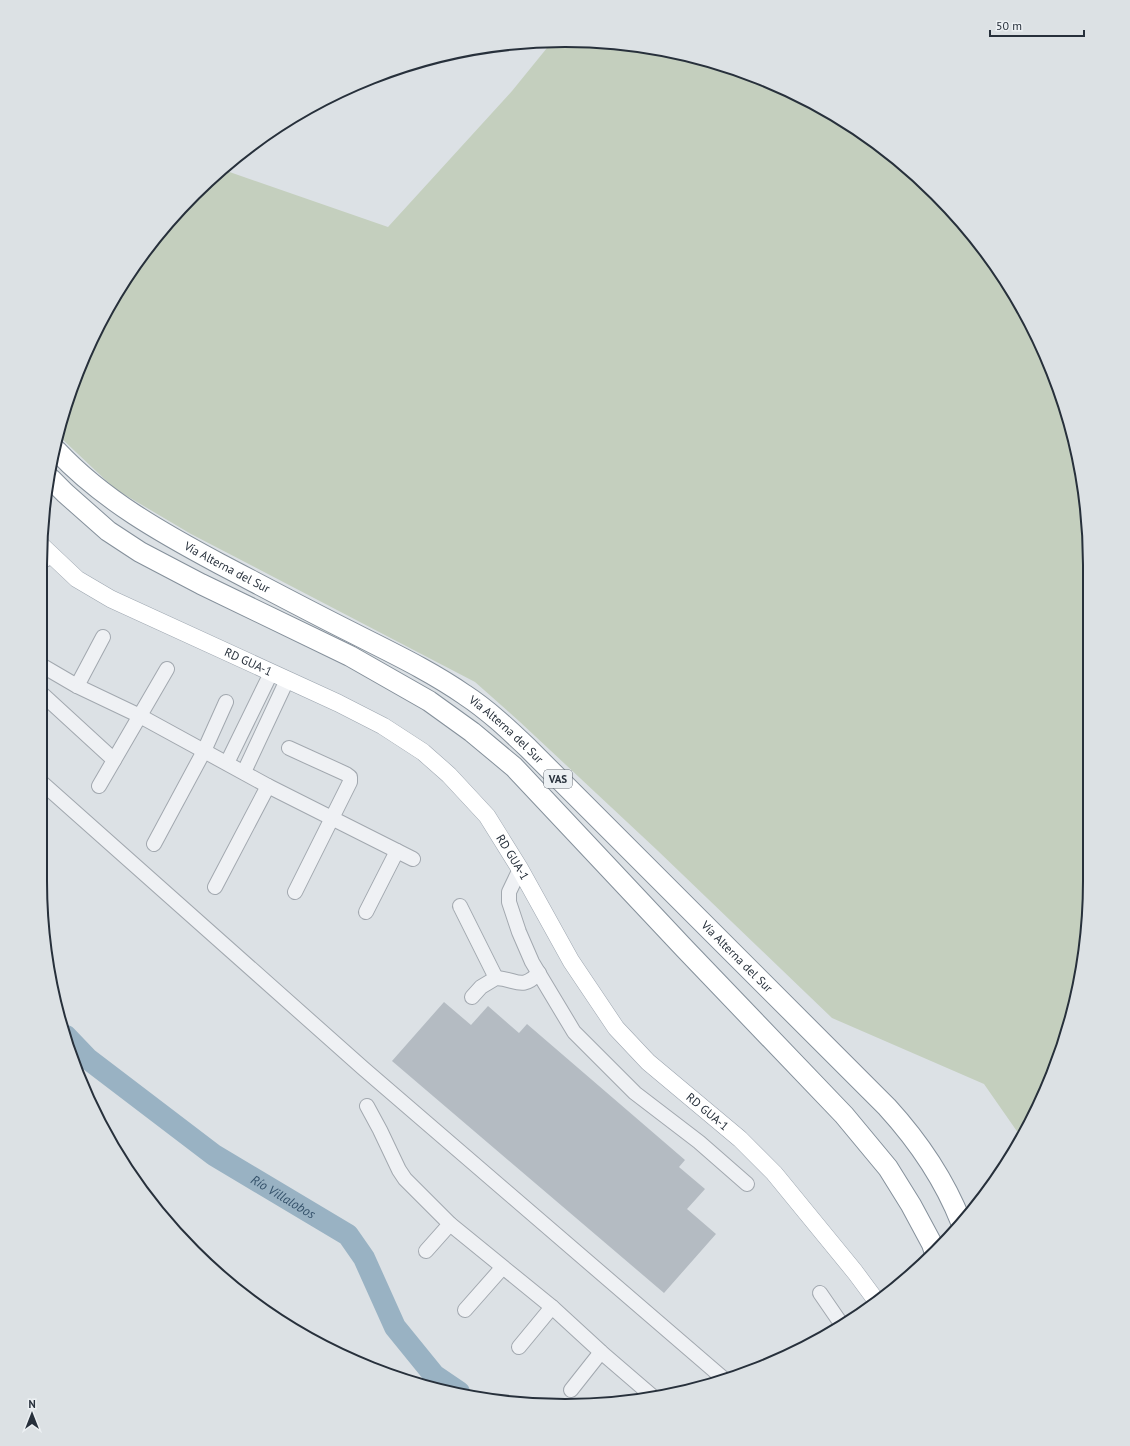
<svg xmlns="http://www.w3.org/2000/svg" width="1130" height="1446" font-family="'PT Sans',sans-serif">
  <style>
    .green { fill: #c4cfbe }
    .lines { fill: none; stroke-linecap: round; stroke-linejoin: round }
    .river { stroke: #99b2c3; stroke-width: 22 }
    .building { fill: #b4bbc2 }
    .minor-casing { stroke: #a2a8af; stroke-width: 16 }
    .major-casing { stroke: #9da6b0; stroke-width: 18 }
    .highway-casing { stroke: #85909b; stroke-width: 22 }
    .minor { stroke: #eff1f4; stroke-width: 14 }
    .major { stroke: #fff; stroke-width: 17 }
    .highway { stroke: #fff; stroke-width: 20 }
    .labels { text-anchor: middle; stroke-width: 3; stroke-linejoin: round; paint-order: stroke }
    .shield { fill: #ecf0f3; stroke: #626a72; stroke-width: 1 }
    .shield-label { font-size: 11px; font-weight: bold; fill: #27303b }
    .street-label { font-size: 12px; fill: #27303b; stroke: #ecf0f3 }
    .water-label { font-size: 13px; font-style: italic; fill: #35526b; stroke: #ecf0f3 }
    .rim { fill: none; stroke: #27303b; stroke-width: 2 }
  </style>
  <rect width="100%" height="100%" fill="#dce1e5"/>
  <path class="green" d="M599,41l102,17 96,36 87,54 76,71 60,83 42,94 27,134 1,351 -10,102 -30,99 -29,55 -37,-53 -152,-66 -175,-168 -137,-128 -45,-40 -284,-148 -76,-45 -55,-52 8,-41 42,-93 39,-58 70,-75 2,-1 167,58 124,-136 39,-48z"/>
  <g class="lines">
    <path class="river" id="s1" d="M66,1036l22,23 126,96 134,80 16,23 31,69 39,48 25,17"/>
  </g>
  <path class="building" d="M444,1002l27,23 17,-19 31,27 8,-9 158,136 -6,7 26,22 -18,20 29,25 -52,59 -272,-232z"/>
  <g class="lines">
    <g class="minor-casing">
      <g id="minor">
        <path d="M41,562l11,-6"/>
        <path d="M41,665l36,21 63,30 128,70 145,73"/>
        <path d="M77,686l26,-49"/>
        <path d="M41,693l73,67"/>
        <path d="M289,748l57,26 4,3v5l-55,110"/>
        <path d="M227,763l44,-90"/>
        <path d="M244,772l43,-92"/>
        <path d="M40,781l324,288 360,310"/>
        <path d="M99,786l68,-117"/>
        <path d="M154,844l50,-93 22,-49"/>
        <path d="M520,869l-11,23v10l10,30 13,30 42,70 61,61 64,49 48,42"/>
        <path d="M215,887l53,-101"/>
        <path d="M460,906l36,72"/>
        <path d="M366,912l31,-61"/>
        <path d="M472,997l9,-10 15,-9c21,1 25,13 43,-5"/>
        <path d="M367,1106l13,24 19,40 6,9 45,45 102,83 49,45 50,43"/>
        <path d="M426,1251l24,-27"/>
        <path d="M820,1293l22,32"/>
        <path d="M465,1310l37,-42"/>
        <path d="M519,1347l33,-40"/>
        <path d="M571,1390l30,-38"/>
      </g>
    </g>
    <g class="major-casing">
      <g id="major">
        <path id="s2" d="M41,545l36,34 34,20 227,104 45,23 40,26 26,23 38,41 33,53 51,92 45,67 32,34 92,77 34,34 81,99 20,27"/>
      </g>
    </g>
    <g class="highway-casing">
      <g id="highway">
        <path id="s3" d="M57,451c46,49 105,82 163,113 44,23 87,46 131,68 39,20 78,38 114,63 23,15 44,35 64,54l358,358c31,34 57,72 74,115"/>
        <path d="M51,479l14,14 43,38 32,21 61,32 149,72 79,45 43,31 42,35 171,182 159,166 44,53 23,37 21,39 3,9"/>
      </g>
    </g>
    <use href="#minor" class="minor"/>
    <use href="#major" class="major"/>
    <use href="#highway" class="highway"/>
  </g>
  <g class="labels">
    <rect class="shield" x="544" y="770" width="28" height="18" rx="3"/>
    <g class="shield-label">
      <text x="558" y="783">VAS</text>
    </g>
    <g class="street-label">
      <text dy="4" stroke="none"><textPath href="#s3" startOffset="207">Vía Alterna del Sur</textPath></text>
      <text dy="4" stroke="none"><textPath href="#s2" startOffset="240">RD GUA-1</textPath></text>
      <text dy="4" stroke="none"><textPath href="#s3" startOffset="531">Vía Alterna del Sur</textPath></text>
      <text dy="4" stroke="none"><textPath href="#s2" startOffset="576">RD GUA-1</textPath></text>
      <text dy="4" stroke="none"><textPath href="#s3" startOffset="855">Vía Alterna del Sur</textPath></text>
      <text dy="4" stroke="none"><textPath href="#s2" startOffset="900">RD GUA-1</textPath></text>
    </g>
    <g class="water-label">
      <text dy="5" stroke="none"><textPath href="#s1" startOffset="271">Río Villalobos</textPath></text>
    </g>
  </g>
  <path d="M0 0H1130V1446H0ZM565 47H565A518 518 0 0 1 1083 565V881A518 518 0 0 1 565 1399H565A518 518 0 0 1 47 881V565A518 518 0 0 1 565 47Z" fill="#dce1e4" fill-rule="evenodd"/>
  <path class="rim" d="M565 47H565A518 518 0 0 1 1083 565V881A518 518 0 0 1 565 1399H565A518 518 0 0 1 47 881V565A518 518 0 0 1 565 47Z"/>
  <g transform="translate(32 1414)" stroke="#ecf0f3" stroke-width="3" paint-order="stroke">
  <path d="M0-3L7 15L0 10L-7 15Z" fill="#27303b"/>
  <text y="-6" font-size="11" font-weight="bold" text-anchor="middle" fill="#27303b">N</text>
  </g>
  <path d="M990 30v6h94v-6" fill="none" stroke="#27303b" stroke-width="2"/>
  <text x="996" y="30" font-size="12" fill="#27303b" stroke="#ecf0f3" stroke-width="3" paint-order="stroke">50 m</text>
</svg>
